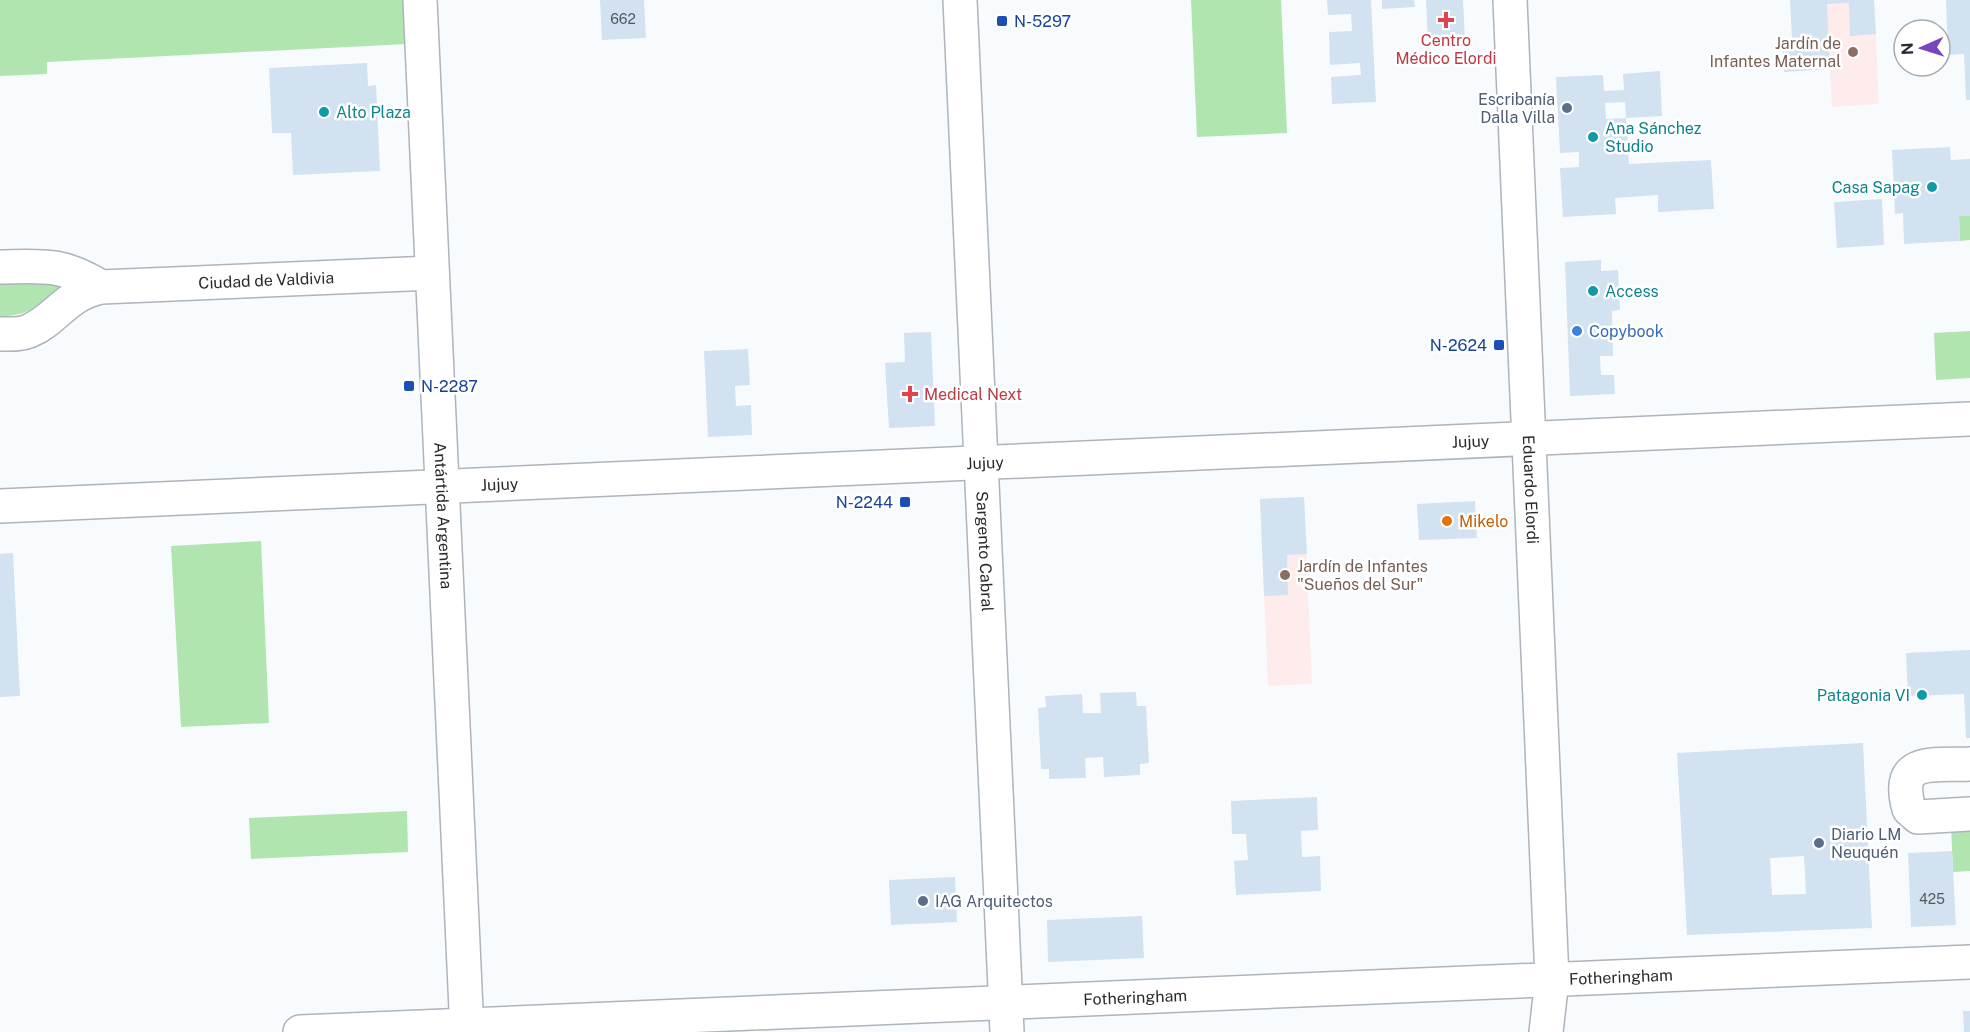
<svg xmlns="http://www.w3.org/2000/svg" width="1970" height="1032" font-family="'Public Sans',sans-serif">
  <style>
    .education { fill: #fdeceb }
    .green { fill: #b1e5af }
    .building { fill: #d2e2f0; fill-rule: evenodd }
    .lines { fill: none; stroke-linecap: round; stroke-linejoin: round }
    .minor-casing { stroke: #adb4bb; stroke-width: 36 }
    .major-casing { stroke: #adb4bb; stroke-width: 36 }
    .minor { stroke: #fff; stroke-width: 33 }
    .major { stroke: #fff; stroke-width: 33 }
    .health-dot { fill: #e0444e; stroke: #fff; stroke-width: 2 }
    .transit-dot { fill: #1a4fb4; stroke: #fff; stroke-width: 2 }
    .education-dot { fill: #8d6e63; stroke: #fff; stroke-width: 2 }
    .service-dot { fill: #5c6f8a; stroke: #fff; stroke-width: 2 }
    .culture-dot { fill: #0f9aa8; stroke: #fff; stroke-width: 2 }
    .shop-dot { fill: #3f7fe0; stroke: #fff; stroke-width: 2 }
    .food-dot { fill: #e8710a; stroke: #fff; stroke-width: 2 }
    .labels { text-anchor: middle; stroke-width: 5; stroke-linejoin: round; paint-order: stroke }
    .number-label { font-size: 14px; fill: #52595e }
    .transit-label { font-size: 16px; fill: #164399; stroke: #fff; text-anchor: start }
    .health-label { font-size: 16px; fill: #be3a42; stroke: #fff }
    .education-label { font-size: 16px; fill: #785e54; stroke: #fff; text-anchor: end }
    .service-label { font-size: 16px; fill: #4e5e75; stroke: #fff; text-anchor: start }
    .culture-label { font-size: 16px; fill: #0d838f; stroke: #fff; text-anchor: start }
    .street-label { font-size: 16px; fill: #282b2e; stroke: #fff }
    .shop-label { font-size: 16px; fill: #366cbe; stroke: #fff; text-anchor: start }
    .food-label { font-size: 16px; fill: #c56008; stroke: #fff; text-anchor: start }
  </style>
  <rect width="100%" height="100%" fill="#f8fbfe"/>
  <g class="education">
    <path d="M1826,0h48l5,104 -47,3z"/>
    <path d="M1304,497l8,187 -44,2 -8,-187z"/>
  </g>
  <g class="green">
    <path d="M0,0h405l2,44 -360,18v12l-47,2z"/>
    <path d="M1191,0h90l6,133 -90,4z"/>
    <path d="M1959,216h11v24l-10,1z"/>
    <path d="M0,276l68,8c-26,20 -34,30 -68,33z"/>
    <path d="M1970,331v47l-34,2 -2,-47z"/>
    <path d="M261,541l8,182 -88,4 -10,-181z"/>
    <path d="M407,811l1,41 -157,7 -2,-41z"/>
    <path d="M1970,825v46l-17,1 -2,-46z"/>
  </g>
  <g class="building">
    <path d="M600,0h44l2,38 -44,2z"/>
    <path d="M1327,0h44l5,102 -44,2 -1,-27 30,-2 -1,-12 -30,2 -1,-33 23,-1 -1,-17 -23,1z"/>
    <path d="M1382,0h32l1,7 -33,2z"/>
    <path d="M1426,0h37l2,40 -37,2z"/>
    <path d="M1790,0h84l2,34 -26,2 -1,-33 -22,1 3,65 -46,3 -2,-33h10z"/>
    <path d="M1946,0h24v100h-4l-2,-46 -16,1z"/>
    <path d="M367,63l1,23 8,-1 4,86 -87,4 -2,-42h-19l-3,-65z"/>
    <path d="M1660,71l2,45 -36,2 -1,-16 -20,1 1,16 20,-1 3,46 82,-4 3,49 -56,3v-17l-43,3 1,16 -53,3 -3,-49 19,-1v-15l-19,1 -4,-76 47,-2 1,16 20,-1 -1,-16z"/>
    <path d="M1950,147l1,13 19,-1v57h-11l1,25 -56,3 -1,-31 -8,1 -3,-64z"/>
    <path d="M1882,199l2,46 -47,3 -3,-46z"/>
    <path d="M1601,260v11l17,-1 2,40 -8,1 1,45h-13l1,19h13l1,19 -45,2 -5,-134z"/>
    <path d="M931,332l4,94 -46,2 -4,-65 20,-1 -1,-29z"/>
    <path d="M748,349l2,36 -15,1 1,20 15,-1 1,30 -44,2 -4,-86z"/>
    <path d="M1304,497l3,57 -20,1 1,40 -24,1 -4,-97z"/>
    <path d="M1475,501l2,37 -58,2 -2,-36z"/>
    <path d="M13,553l7,143 -20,1v-143z"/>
    <path d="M1970,650v88h-4l-2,-44 -56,2 -2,-43z"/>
    <path d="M1136,692l1,14h9l3,57 -9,1v11l-36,2 -1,-20 -18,1 1,20 -37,1v-10h-8l-3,-61 8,-1 -1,-11 37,-2 1,19h18l-1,-20z"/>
    <path d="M1863,743l9,185 -185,7 -10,-182zM1804,856l2,38 -34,1 -2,-37z"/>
    <path d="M1317,797l1,33 -17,1 1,26 18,-1 1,35 -85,4 -2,-34 14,-1 -2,-26h-14l-1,-33z"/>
    <path d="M1952,851l4,74 -45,2 -3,-74z"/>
    <path d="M955,877l2,45 -66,3 -2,-45z"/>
    <path d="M1142,916l2,42 -96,4 -1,-42z"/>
    <path d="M1963,1011h7v21h-6z"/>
  </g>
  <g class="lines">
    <g class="minor-casing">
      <g id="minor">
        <path id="s1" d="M960,0l47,1032"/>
        <path id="s2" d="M1510,0l42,979 -6,53"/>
        <path d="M0,267c44,-1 62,-4 101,20"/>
        <path id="s3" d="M0,334c9,0 20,1 29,-3 28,-12 36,-36 72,-44l331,-14"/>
        <path id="s4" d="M0,506l1970,-87"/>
        <path d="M1970,764c-37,2 -76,-8 -61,45l9,8 52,-3"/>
        <path id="s5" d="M300,1032l1670,-70"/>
      </g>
    </g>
    <g class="major-casing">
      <g id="major">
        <path id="s6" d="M420,0l47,1032"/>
      </g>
    </g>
    <use href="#minor" class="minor"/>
    <use href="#major" class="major"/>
  </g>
  <g class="health-dot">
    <path d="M1443 11h6v6h6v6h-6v6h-6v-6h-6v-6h6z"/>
    <path d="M907 385h6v6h6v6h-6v6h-6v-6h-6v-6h6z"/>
  </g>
  <g class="transit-dot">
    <rect x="996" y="15" width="12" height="12" rx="3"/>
    <rect x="1493" y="339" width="12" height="12" rx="3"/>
    <rect x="403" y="380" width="12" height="12" rx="3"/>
    <rect x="899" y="496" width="12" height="12" rx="3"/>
  </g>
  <g class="education-dot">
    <circle cx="1853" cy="52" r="6"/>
    <circle cx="1285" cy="575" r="6"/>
  </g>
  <g class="service-dot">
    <circle cx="1567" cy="108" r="6"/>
    <circle cx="1819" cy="843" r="6"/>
    <circle cx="923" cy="901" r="6"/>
  </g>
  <g class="culture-dot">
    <circle cx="324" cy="112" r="6"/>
    <circle cx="1593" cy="137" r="6"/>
    <circle cx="1932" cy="187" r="6"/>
    <circle cx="1593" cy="291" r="6"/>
    <circle cx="1922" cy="695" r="6"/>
  </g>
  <circle class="shop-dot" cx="1577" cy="331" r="6"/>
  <circle class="food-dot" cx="1447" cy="521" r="6"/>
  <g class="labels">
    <g class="number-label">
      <text x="623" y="24">662</text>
      <text x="1932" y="904">425</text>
    </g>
    <g class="transit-label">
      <text x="1014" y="27">N-5297</text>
      <text x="1487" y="351" text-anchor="end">N-2624</text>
      <text x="421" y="392">N-2287</text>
      <text x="893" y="508" text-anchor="end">N-2244</text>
    </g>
    <g class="health-label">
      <text x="1446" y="46">Centro<tspan x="1446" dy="18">Médico Elordi</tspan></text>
      <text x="924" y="400" text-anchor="start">Medical Next</text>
    </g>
    <g class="education-label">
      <text x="1841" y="49">Jardín de<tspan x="1841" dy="18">Infantes Maternal</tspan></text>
      <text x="1297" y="572" text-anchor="start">Jardín de Infantes<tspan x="1297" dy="18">"Sueños del Sur"</tspan></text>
    </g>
    <g class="service-label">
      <text x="1555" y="105" text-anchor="end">Escribanía<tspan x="1555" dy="18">Dalla Villa</tspan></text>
      <text x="1831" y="840">Diario LM<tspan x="1831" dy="18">Neuquén</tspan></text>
      <text x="935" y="907">IAG Arquitectos</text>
    </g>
    <g class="culture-label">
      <text x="336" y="118">Alto Plaza</text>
      <text x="1605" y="134">Ana Sánchez<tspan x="1605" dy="18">Studio</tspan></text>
      <text x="1920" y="193" text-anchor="end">Casa Sapag</text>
      <text x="1605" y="297">Access</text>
      <text x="1910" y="701" text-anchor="end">Patagonia VI</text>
    </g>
    <g class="street-label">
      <text dy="6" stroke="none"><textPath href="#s3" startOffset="280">Ciudad de Valdivia</textPath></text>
      <text dy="6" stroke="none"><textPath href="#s4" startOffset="1472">Jujuy</textPath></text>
      <text dy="6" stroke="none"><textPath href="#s4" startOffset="986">Jujuy</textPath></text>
      <text dy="6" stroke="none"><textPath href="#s4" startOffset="500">Jujuy</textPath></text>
      <text dy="6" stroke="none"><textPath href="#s2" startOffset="490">Eduardo Elordi</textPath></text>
      <text dy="6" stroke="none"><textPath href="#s6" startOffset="516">Antártida Argentina</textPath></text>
      <text dy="6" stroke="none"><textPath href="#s1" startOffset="552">Sargento Cabral</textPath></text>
      <text dy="6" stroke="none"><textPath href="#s5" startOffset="1322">Fotheringham</textPath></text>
      <text dy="6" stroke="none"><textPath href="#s5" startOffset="836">Fotheringham</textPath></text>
    </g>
    <g class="shop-label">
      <text x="1589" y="337">Copybook</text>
    </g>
    <g class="food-label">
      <text x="1459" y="527">Mikelo</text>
    </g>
  </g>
  <g transform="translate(1922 48) rotate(267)"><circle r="28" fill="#ffffff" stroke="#a9aaab" stroke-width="1.5"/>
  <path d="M0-4.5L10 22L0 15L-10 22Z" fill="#7745bd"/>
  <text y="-9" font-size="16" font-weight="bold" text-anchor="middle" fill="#282b2e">N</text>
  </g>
</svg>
